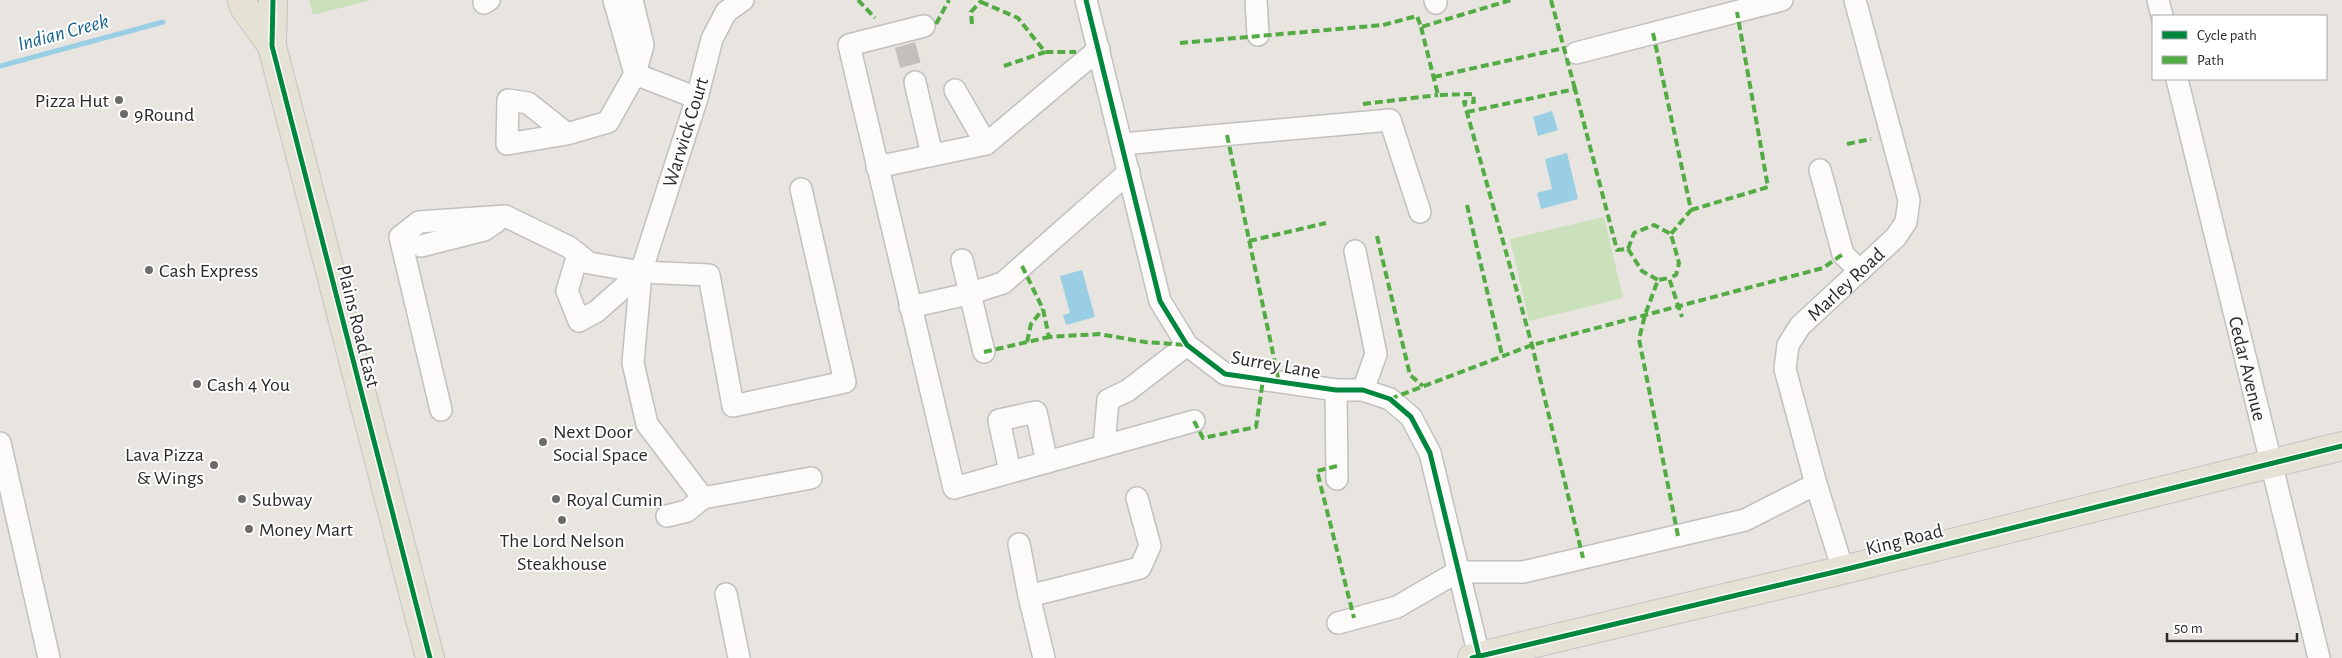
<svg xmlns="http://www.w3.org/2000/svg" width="2342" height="658" font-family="'Alegreya Sans',sans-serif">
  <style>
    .green { fill: #cae1bb }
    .water { fill: #99cee4 }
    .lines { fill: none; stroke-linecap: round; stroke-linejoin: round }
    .stream { stroke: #99cee4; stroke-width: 5 }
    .minor-tunnel { stroke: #c2bfbc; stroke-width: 21; stroke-dasharray: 21 11; stroke-linecap: butt }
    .minor-casing { stroke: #c1c0c1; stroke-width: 24 }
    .major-casing { stroke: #c4c3c1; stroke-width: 30 }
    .minor { stroke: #fcfbfa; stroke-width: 21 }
    .major { stroke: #e5e1d5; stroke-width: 28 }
    .quiet { stroke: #53ab44; stroke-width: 4; stroke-dasharray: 8 4; stroke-linecap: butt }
    .cycleway-casing { stroke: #fff; stroke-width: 8 }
    .cycleway { stroke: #00873e; stroke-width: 5 }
    .poi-dot { fill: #6c6b6a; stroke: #fff; stroke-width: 2 }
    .labels { text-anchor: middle; stroke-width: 4; stroke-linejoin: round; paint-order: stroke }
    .poi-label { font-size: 20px; fill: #2a2a2a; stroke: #fff; text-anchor: start }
    .street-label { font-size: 20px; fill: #2a2a2a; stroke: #fff }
    .water-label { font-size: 21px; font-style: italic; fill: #176391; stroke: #fff }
  </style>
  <rect width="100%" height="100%" fill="#e8e4e0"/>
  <g class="green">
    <polygon points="309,0 371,0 313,15"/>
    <polygon points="1604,217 1623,298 1529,321 1510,239"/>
  </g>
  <g class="water">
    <polygon points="1552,111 1558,130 1538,136 1533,117"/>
    <polygon points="1567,153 1578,199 1541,209 1537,193 1552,189 1545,159"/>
    <polygon points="1082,270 1095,317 1066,325 1063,315 1070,313 1060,276"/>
  </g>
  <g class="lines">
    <polyline class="stream" points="0,66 163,22"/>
    <polyline class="minor-tunnel" points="905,45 915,82"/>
    <defs>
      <g id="minor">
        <polyline points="614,0 635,74"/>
        <polyline points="632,0 643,45 635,74"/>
        <polyline points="743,0 726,12 712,39 697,98 641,272 633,363 647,424 703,498 811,478"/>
        <polyline points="1086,0 1160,301 1187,345 1225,374 1336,390 1363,390 1390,399 1411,417 1430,453 1479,656"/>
        <polyline points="1256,0 1258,35"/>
        <polyline points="1435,0 1436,3"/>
        <polyline points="2158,0 2162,16"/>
        <polyline points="484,3 489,0"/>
        <polyline points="924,26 849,45 954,488 1194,421"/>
        <polyline points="1576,53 1782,0"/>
        <path id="s1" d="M2177 79 2319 658"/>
        <polyline points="915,82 932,155"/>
        <polyline points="955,90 986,144"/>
        <polyline points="567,134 507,144 508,100 528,103 567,134 608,122 635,74 697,98"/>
        <polyline points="1122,144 1390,120 1420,212"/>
        <polyline points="877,167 986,144 1099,49"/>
        <polyline points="1820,170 1843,254 1860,271"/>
        <polyline points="421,246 484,230 496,222"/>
        <polyline points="1355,251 1376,354 1363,390"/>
        <polyline points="578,254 567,291 579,321 597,311 641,272"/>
        <polyline points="962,260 984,352"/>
        <polyline points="910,307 968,294 1003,283 1129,172"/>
        <polyline points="1336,390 1337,479"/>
        <polyline points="441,410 400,237 419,222 505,216 569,247 589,263 641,272 709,275 733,406 845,382 801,189"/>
        <polyline points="0,443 49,658"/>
        <polyline points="1104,446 1108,400 1127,391 1187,345"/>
        <polyline points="1010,472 999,420 1036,412 1047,462"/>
        <polyline points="667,516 687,511 703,498"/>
        <polyline points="1019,544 1029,596 1044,658"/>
        <path id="s2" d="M1843 570 1816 484 1785 369 1788 345 1800 326 1896 237 1906 222 1909 200 1855 0"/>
        <polyline points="726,594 739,658"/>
        <polyline points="1029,596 1140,568 1150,546 1137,498"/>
        <polyline points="1338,623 1397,607 1457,572 1523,572 1745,520 1816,484"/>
      </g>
      <g id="major">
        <polyline points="242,0 244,7 272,46"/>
        <polyline points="273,0 272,46 430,658"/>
        <polyline points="1472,658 1843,570 2342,446"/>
      </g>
    </defs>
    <use href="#minor" class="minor-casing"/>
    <use href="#major" class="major-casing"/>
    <use href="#minor" class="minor"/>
    <use href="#major" class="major"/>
    <g class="quiet">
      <polyline points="858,0 875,18"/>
      <polyline points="1551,0 1575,89"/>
      <polyline points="981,2 1018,18 1045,52 1076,52"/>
      <polyline points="936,24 949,0"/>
      <polyline points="972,24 971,12 982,0"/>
      <polyline points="1421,27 1438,95 1473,94 1474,102 1464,102 1532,345 1583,558"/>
      <polyline points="1653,33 1691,210 1671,234"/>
      <polyline points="1180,43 1383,25 1417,16 1421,27 1511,0"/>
      <polyline points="1004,66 1045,52"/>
      <polyline points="1434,77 1564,48"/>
      <polyline points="1363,104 1438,95"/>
      <polyline points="1467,112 1575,89 1617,250 1628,249 1634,233 1654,225 1671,234 1679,263 1676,275 1669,278"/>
      <polyline points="1227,135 1279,382"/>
      <polyline points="1847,144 1871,139"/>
      <polyline points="1467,205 1502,355"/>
      <polyline points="1691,210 1768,187 1737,12"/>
      <polyline points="1377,236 1410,375 1423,386"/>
      <polyline points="1249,241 1326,223"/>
      <polyline points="1628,249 1642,271 1658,280"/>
      <polyline points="1022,266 1043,309 1049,337 1099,334 1145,342 1187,345"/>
      <polyline points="1027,342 1031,324 1043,309"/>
      <polyline points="984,352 1049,337"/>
      <polyline points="1390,399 1532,345 1823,268 1843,254"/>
      <polyline points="1194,421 1203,438 1256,427 1263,380"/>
      <polyline points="1337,466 1317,471 1354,618"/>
      <polyline points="1678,536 1639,339 1645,315 1658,280 1669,278 1682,317"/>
    </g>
    <defs>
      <g id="cycleway">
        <polyline points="273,0 272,46 430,658"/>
        <polyline points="1086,0 1160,301 1187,345 1225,374 1336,390 1363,390 1390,399 1411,417 1430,453 1479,656"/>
        <polyline points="1472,658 1843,570 2342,446"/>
      </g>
    </defs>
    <use href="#cycleway" class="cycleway-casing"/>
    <use href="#cycleway" class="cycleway"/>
  </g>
  <g class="poi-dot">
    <circle cx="119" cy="100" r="5"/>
    <circle cx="124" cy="114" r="5"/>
    <circle cx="149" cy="270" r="5"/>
    <circle cx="197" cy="384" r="5"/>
    <circle cx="543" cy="442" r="5"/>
    <circle cx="214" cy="465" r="5"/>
    <circle cx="242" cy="499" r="5"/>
    <circle cx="556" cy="499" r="5"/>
    <circle cx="562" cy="520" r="5"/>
    <circle cx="249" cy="529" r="5"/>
  </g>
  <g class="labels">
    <g class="poi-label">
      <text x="109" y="107" text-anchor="end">Pizza Hut</text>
      <text x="134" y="121">9Round</text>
      <text x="159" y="277">Cash Express</text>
      <text x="207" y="391">Cash 4 You</text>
      <text x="553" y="438">Next Door<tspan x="553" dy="23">Social Space</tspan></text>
      <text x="204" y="461" text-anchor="end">Lava Pizza<tspan x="204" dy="23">&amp; Wings</tspan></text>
      <text x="252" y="506">Subway</text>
      <text x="566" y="506">Royal Cumin</text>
      <text x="259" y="536">Money Mart</text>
      <text x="562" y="547" text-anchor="middle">The Lord Nelson<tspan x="562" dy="23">Steakhouse</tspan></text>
    </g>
    <g class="street-label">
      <text transform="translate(685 132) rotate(-73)" y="7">Warwick Court</text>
      <text dy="7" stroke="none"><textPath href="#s2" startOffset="318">Marley Road</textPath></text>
      <text transform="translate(359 326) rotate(76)" y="7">Plains Road East</text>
      <text transform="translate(1276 364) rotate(10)" y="7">Surrey Lane</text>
      <text dy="7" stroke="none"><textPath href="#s1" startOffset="298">Cedar Avenue</textPath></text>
      <text transform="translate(1904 539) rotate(-14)" y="7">King Road</text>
    </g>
    <g class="water-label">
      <text transform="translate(63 32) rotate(-15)" y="7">Indian Creek</text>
    </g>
  </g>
  <rect x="2152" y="15" width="175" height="65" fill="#ffffff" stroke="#aaaaaa"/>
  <rect x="2162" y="31" width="25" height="8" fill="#00873e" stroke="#aaaaaa"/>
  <text x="2197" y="40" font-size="15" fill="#2a2a2a">Cycle path</text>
  <rect x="2162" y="56" width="25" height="8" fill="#53ab44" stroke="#aaaaaa"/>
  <text x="2197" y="65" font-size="15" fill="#2a2a2a">Path</text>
  <path d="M2167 633v8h130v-8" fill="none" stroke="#2a2a2a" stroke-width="2.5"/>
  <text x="2174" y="633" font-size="15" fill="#2a2a2a" stroke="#ffffff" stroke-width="4" paint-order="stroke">50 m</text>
</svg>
